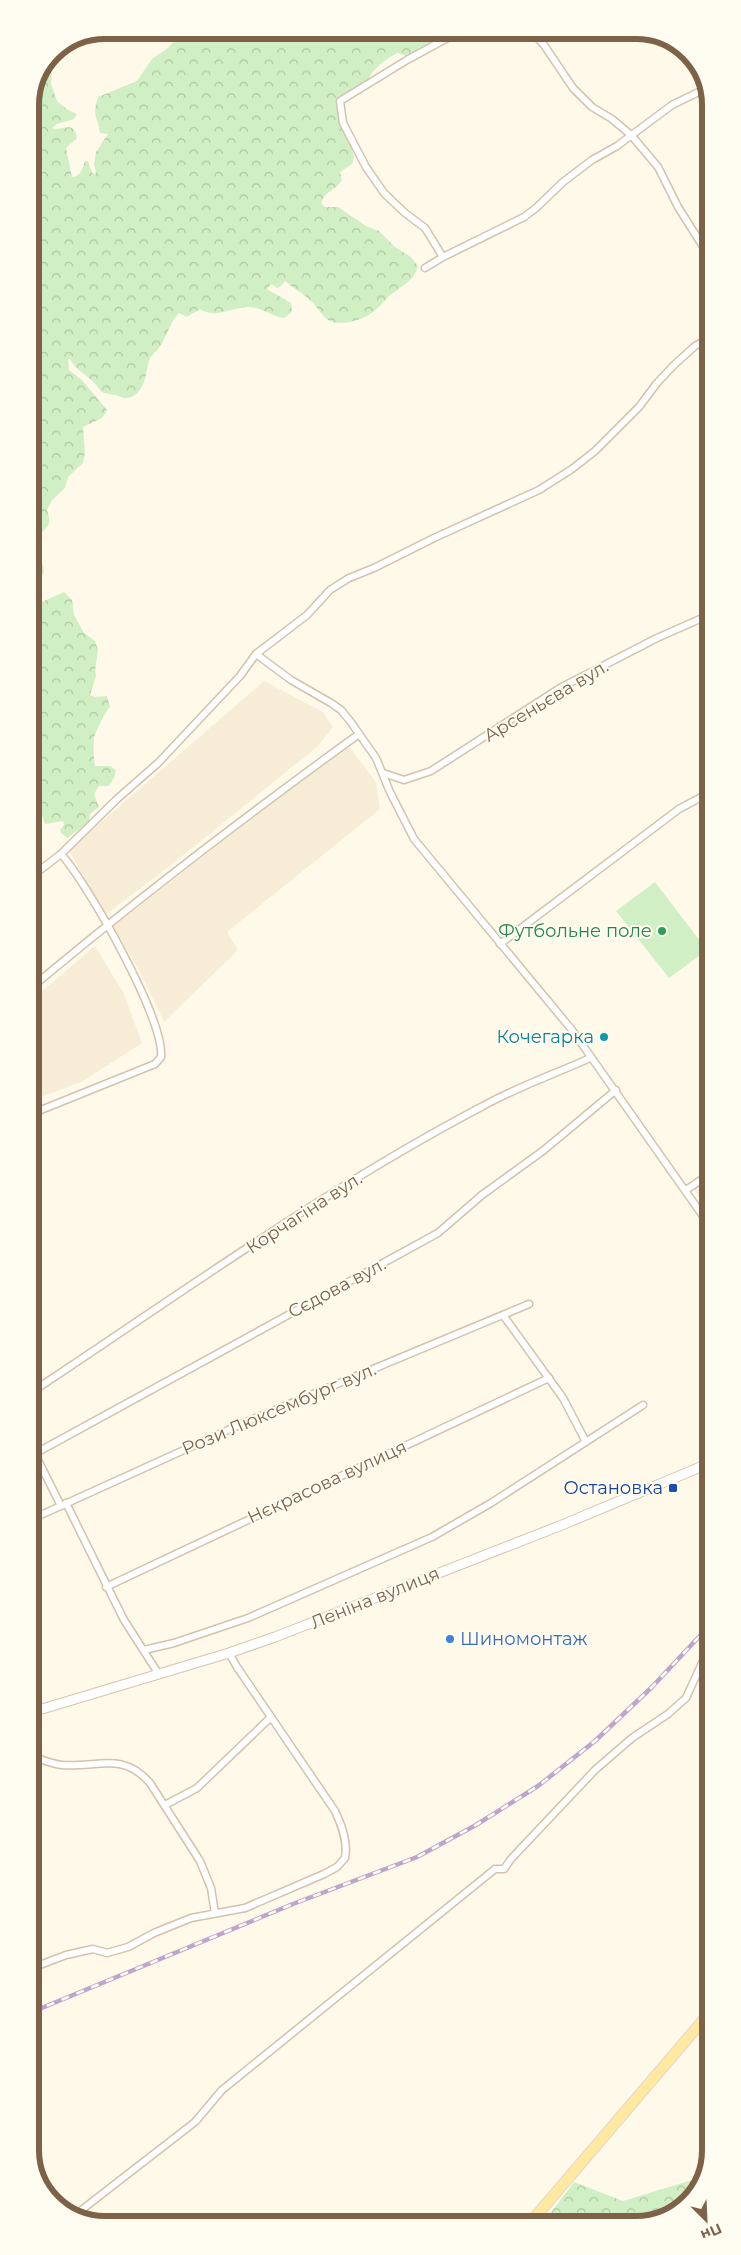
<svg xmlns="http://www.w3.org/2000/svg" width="741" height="2255" font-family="Montserrat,sans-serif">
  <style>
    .residential { fill: #f7edd6 }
    .forest { fill: url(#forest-crowns) }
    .pitch { fill: #d0efc4 }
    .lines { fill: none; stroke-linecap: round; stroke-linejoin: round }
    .street-casing { stroke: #d3c2ac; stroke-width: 9 }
    .secondary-casing { stroke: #d7c4a9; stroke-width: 11 }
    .primary-casing { stroke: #e0d9d3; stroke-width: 12 }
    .street { stroke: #fff; stroke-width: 6 }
    .secondary { stroke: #fff; stroke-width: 9 }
    .primary { stroke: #ffe8a0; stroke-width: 10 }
    .rail-casing { stroke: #bfa4cc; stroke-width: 4.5 }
    .rail { stroke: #fffcf2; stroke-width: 2.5; stroke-dasharray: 8; stroke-linecap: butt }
    .leisure-dot { fill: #2e9e5b; stroke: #fffcf2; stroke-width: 2 }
    .culture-dot { fill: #0f9aa8; stroke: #fffcf2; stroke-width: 2 }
    .transit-dot { fill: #1a4fb4; stroke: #fffcf2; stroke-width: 2 }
    .shop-dot { fill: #3f7fe0; stroke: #fffcf2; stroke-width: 2 }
    .labels { text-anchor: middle; stroke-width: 4; stroke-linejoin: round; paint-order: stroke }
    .street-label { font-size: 18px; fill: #7d6248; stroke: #fffcf2 }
    .leisure-label { font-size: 18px; fill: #27864d; stroke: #fffcf2; text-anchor: end }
    .culture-label { font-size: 18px; fill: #0d838f; stroke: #fffcf2; text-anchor: end }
    .transit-label { font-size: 18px; fill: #164399; stroke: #fffcf2; text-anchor: end }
    .shop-label { font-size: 18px; fill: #366cbe; stroke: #fffcf2; text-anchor: start }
    .rim { fill: none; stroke: #7d6248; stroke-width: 6 }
  </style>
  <defs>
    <pattern id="forest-crowns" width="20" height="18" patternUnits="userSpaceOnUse" patternTransform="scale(1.25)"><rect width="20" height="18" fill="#d0efc4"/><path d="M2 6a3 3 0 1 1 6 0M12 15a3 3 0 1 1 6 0" fill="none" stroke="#aec5a1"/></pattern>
  </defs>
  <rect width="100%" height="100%" fill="#fff9e9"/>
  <g class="residential">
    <polygon points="264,681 323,712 333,727 318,746 175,862 105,915 69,850"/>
    <polygon points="347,744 376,782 380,809 227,932 238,950 164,1022 140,972 113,926"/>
    <polygon points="95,946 124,994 142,1043 83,1081 31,1101 31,1001"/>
    <polygon points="710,1177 710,1212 693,1188"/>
  </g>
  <g class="forest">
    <path d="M180 30H432L434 36 430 42 419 48C422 57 418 60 410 62L404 55 397 53C386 59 373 68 368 80L362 83V89L338 102 339 122 350 142 354 157 352 164 340 172 342 180C336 190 325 191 321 203L325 207H338L366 226 379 231 395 247 411 257 418 266C415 281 400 287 389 296 384 301 379 308 373 312 364 320 339 327 328 320 321 315 317 306 310 300 302 293 293 288 285 281L281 286 277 288 271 284 267 289 291 303 292 312 284 318C271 317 261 306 246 307 231 308 215 319 200 309L187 317 179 313C169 323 167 338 158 349 155 353 150 356 149 361 145 375 145 396 126 398 122 398 120 396 116 395 105 393 103 395 97 386 89 375 76 372 70 359H68L69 370 82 380 107 410 102 418 83 427 85 452 83 463 68 477 65 488 52 500 47 510C52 526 49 524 39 536 44 550 38 551 40 563L43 565 44 572 41 578 31 585 30 195 37 188V183L30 173V100L48 62 52 68 51 84 57 101 68 110 77 114 74 119 57 124 52 128C61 132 74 119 77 138L66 148 72 177H75L81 172 85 161H88L92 173 96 174 94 163 96 152 108 134 100 133C97 115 92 115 98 97L137 81 152 59 168 48 176 39Z"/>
    <path d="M64 592 72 600 74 615 84 633 95 641 98 650 95 671 96 676 90 695 95 697 107 696 110 707C106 710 95 733 94 738 93 743 94 760 95 766H110L116 770C115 777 113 781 108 786H99L94 794 99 807 90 814 89 822 67 838 61 833 60 830 64 825 63 821 45 824 35 795 31 793V768L38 762 37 750 31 743V607Z"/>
    <path d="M710 1707 711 1754C701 1740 694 1719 710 1707Z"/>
    <polygon points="702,2177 695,2196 655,2223 543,2223 574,2182 623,2201"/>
  </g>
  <polygon class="pitch" points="655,882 707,950 669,978 616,911"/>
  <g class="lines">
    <defs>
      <g id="street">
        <polyline points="530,30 544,45 573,88 592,107 612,119 631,135 658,167 678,207 709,256"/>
        <polyline points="443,257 425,228 405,213 384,193 366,167 343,123 340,101 407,60 462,30"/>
        <polyline points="425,268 443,257 524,217 536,208 563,182 592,160 617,146 672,105 709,87"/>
        <polyline points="256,654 291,680 331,703 341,710 350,721 376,758 390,792 414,839 572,1030 710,1226"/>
        <polyline points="383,773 404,780 431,771 560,688 657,638 709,615"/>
        <polyline points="31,877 61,854 117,799 158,763 240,676 256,654 307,615 330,590 349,578 374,568 434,538 539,490 572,469 595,451 639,407 657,383 675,364 695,346 709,338"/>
        <polyline points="500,944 679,809 709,793"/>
        <path d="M31 988C137 899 247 815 359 734"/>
        <path d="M31 1114 155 1064 161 1057C165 1020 88 884 61 854"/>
        <polyline points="686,1190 710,1174"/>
        <polyline points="503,1315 563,1398 586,1442"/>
        <path d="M32 1392C180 1294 325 1189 483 1106 517 1087 555 1074 590 1058"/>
        <polyline points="32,1448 61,1506"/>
        <polyline points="36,1453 438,1233 482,1195 544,1150 616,1090"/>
        <polyline points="66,1503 124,1620 158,1673"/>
        <polyline points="32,1519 239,1425 529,1304"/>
        <polyline points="106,1587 549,1378"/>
        <polyline points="144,1650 174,1643 248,1618 432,1537 491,1503 643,1405"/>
        <polyline points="229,1653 237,1667 271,1717"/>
        <path d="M32 1756C42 1760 52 1764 62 1765 97 1768 122 1751 150 1783L200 1861 211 1888 215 1913"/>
        <path d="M32 1968 66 1955 93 1949 107 1953 128 1947 154 1933 191 1918 245 1908 324 1874 337 1867 345 1858C348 1842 342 1826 335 1811L271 1717 197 1788 165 1805"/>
        <polyline points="75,2215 195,2122 222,2090 495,1869 504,1869 511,1859 595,1770 632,1738 668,1714 686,1698 702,1663 710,1653"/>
      </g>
      <polyline id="secondary" points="32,1712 229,1653 275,1637 562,1525 710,1463"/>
      <polyline id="primary" points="530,2223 711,2011"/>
    </defs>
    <use href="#street" class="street-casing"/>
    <use href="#secondary" class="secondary-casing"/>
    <use href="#primary" class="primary-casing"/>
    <use href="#street" class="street"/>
    <use href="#secondary" class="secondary"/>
    <use href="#primary" class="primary"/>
    <defs>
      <polyline id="rail" points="32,2012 293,1904 417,1857 476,1825 538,1786 595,1741 652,1687 710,1625"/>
    </defs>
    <use href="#rail" class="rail-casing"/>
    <use href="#rail" class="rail"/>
  </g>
  <circle class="leisure-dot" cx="662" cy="931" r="5"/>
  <circle class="culture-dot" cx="604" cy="1037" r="5"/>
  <rect class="transit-dot" x="668" y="1483" width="10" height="10" rx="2.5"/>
  <circle class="shop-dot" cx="450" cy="1639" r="5"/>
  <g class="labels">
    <g class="street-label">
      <text transform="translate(546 701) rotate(-31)" y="6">Арсеньєва вул.</text>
      <text transform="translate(304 1213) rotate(-33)" y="6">Корчагіна вул.</text>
      <text transform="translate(337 1288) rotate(-28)" y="6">Сєдова вул.</text>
      <text transform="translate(279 1409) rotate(-23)" y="6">Рози Люксембург вул.</text>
      <text transform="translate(327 1482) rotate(-25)" y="6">Нєкрасова вулиця</text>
      <text transform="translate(375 1598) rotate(-22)" y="6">Леніна вулиця</text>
    </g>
    <g class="leisure-label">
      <text x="652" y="937">Футбольне поле</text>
    </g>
    <g class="culture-label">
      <text x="594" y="1043">Кочегарка</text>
    </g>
    <g class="transit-label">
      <text x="663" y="1494">Остановка</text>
    </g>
    <g class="shop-label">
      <text x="460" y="1645">Шиномонтаж</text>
    </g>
  </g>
  <path d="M0 0H741V2255H0ZM105 39H636A66 66 0 0 1 702 105V2150A66 66 0 0 1 636 2216H105A66 66 0 0 1 39 2150V105A66 66 0 0 1 105 39Z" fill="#fffcf2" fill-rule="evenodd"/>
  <path class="rim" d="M105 39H636A66 66 0 0 1 702 105V2150A66 66 0 0 1 636 2216H105A66 66 0 0 1 39 2150V105A66 66 0 0 1 105 39Z"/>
  <g transform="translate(706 2220) rotate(156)" stroke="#fffcf2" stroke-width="4" paint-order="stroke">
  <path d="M0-4L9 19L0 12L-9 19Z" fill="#7d6248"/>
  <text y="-8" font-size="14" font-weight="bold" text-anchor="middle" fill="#7d6248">Пн</text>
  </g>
</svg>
